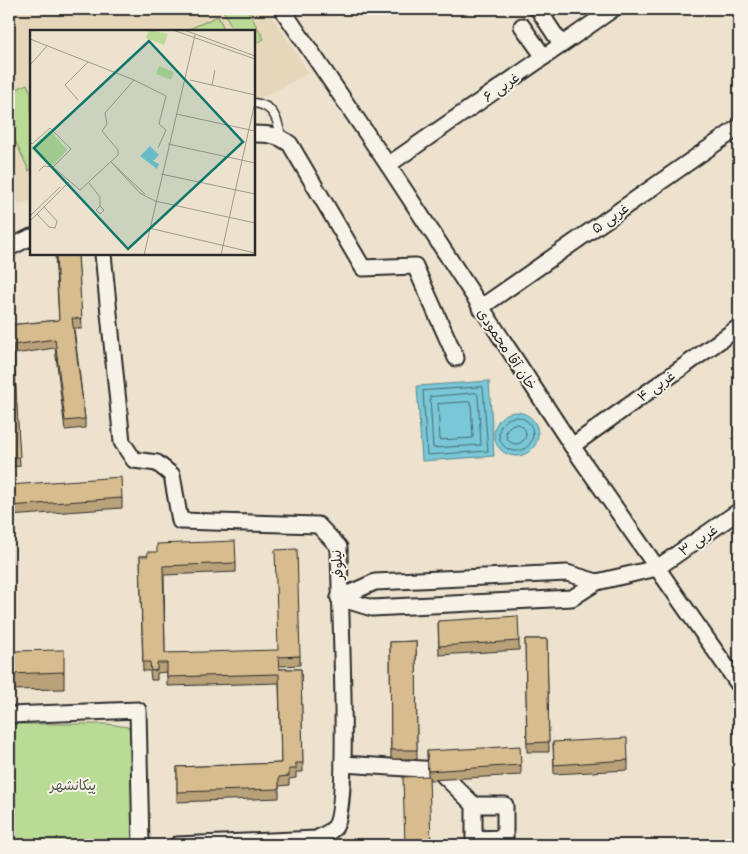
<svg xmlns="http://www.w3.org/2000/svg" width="748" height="854" font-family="'Comic Neue','Playpen Sans Arabic',sans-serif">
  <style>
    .built { fill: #e6d7ba }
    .green { fill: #b9db95; stroke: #728360 }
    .water { fill: #79c7d7; stroke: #5a8992 }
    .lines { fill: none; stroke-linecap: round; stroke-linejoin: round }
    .shore { stroke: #4a6970; stroke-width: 1 }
    .service-casing { stroke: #2b2b2b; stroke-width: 11 }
    .minor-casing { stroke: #2b2b2b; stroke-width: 19 }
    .service { stroke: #f7f3e8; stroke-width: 8 }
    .minor { stroke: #f7f3e8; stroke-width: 15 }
    .wall { fill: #b9a279; stroke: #2b2b2b }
    .building { fill: #d7bc8d; stroke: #2b2b2b }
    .labels { text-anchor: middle; stroke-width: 4; stroke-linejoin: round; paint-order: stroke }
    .street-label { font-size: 14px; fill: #2b2b2b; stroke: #f7f3e8 }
    .park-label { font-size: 14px; fill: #4e5746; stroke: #f7f3e8 }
    .inset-road { fill: none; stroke: #9f998c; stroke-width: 1 }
    .view { fill: #0f766e; fill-opacity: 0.15; stroke: #0f766e; stroke-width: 2.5 }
    .inset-edge { fill: none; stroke: #2b2b2b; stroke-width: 2.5 }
  </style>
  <rect width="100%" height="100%" fill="#ede2cd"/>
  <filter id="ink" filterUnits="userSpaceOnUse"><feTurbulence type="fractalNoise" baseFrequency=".02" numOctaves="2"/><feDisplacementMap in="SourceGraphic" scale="10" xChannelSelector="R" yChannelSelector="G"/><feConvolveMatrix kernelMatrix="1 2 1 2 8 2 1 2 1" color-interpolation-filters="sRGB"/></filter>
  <g filter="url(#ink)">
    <polygon class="built" points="9,9 267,9 309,73 259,99 254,97 254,31 31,31 31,200 19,205 9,182"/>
    <g class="green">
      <polygon points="225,9 247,9 264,39 254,44 254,31 234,31 223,10"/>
      <polygon points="218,16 225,31 185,31"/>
      <polygon points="27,84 31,93 31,170 29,171 9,127 9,93"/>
      <polygon points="9,724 108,724 128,727 133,733 137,839 126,840 119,845 9,845"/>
    </g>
    <g class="water">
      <polygon points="489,381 494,456 422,461 417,386"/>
      <circle cx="516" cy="434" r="22"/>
    </g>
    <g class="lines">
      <g class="shore">
        <polygon points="483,387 488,451 427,455 423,391"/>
        <polygon points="476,393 478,395 481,445 433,448 430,397"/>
        <polygon points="471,402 473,438 440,440 438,404"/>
        <circle cx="516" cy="434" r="17"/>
        <circle cx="516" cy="434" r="10"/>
      </g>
      <defs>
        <path id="service" d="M254 103C273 105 278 119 281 137"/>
        <g id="minor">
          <polyline points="282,9 388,165 572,446 739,685"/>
          <polyline points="538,9 561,44"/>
          <polyline points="522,26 544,57"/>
          <path d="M254 134C269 134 278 135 290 144L363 268 415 266 456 358"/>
          <polyline points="388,165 613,9"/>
          <polyline points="9,248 31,237"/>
          <path d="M103 254 122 442 134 460 157 463 172 475 180 521 318 525 339 547C339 587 351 807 335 827 331 832 322 836 316 839L177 845"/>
          <polyline points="480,308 739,127"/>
          <polyline points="572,446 739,327"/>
          <polyline points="339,598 372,608 572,598 597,582 657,568 739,511"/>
          <polyline points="339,598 375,582 567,573 597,582"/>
          <polyline points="9,715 138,710 141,845"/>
          <polyline points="343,764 438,770 474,805 474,839 505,838 505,805 474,805"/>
        </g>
      </defs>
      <use href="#service" class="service-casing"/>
      <use href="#minor" class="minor-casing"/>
      <use href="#service" class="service"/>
      <use href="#minor" class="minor"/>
    </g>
    <g class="wall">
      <polygon points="55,254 78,254 82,329 74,328 85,419 85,428 65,430 55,348 14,354 20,466 11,467 11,472 9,472 9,325 59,320"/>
      <polygon points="9,485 122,498 122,508 9,516 13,627 9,628"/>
      <polygon points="140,556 147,556 236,563 236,572 164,575 165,653 300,656 300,665 279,666 279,669 301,669 303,772 296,772 296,778 289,779 289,785 279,786 279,798 177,802 177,767 281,763 279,683 167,686 167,672 157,673 157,680 151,680 150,671 143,671"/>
      <polygon points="438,621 519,641 519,650 439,655"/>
      <polygon points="525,639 547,639 549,752 527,752"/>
      <polygon points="416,641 417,759 391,759 390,642"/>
      <polygon points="9,651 64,672 64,689 9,690"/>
      <polygon points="553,742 628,760 628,770 554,774"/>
      <polygon points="427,751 521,765 521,775 430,780 428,776"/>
    </g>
    <g class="building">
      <polygon points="56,254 78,254 82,319 72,318 85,419 65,421 55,339 13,345 20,457 11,458 11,463 9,463 9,325 59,320"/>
      <polygon points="121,477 122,498 9,506 9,485"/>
      <polygon points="9,512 13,618 9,618"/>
      <polygon points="235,541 236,563 163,566 165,653 278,650 275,550 297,549 300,656 278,657 279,669 301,669 303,763 296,763 296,769 289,769 289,776 279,777 279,789 177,792 177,767 281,763 279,674 167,677 167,663 157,663 157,670 151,671 150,662 143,662 140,556 148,556 147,552 157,552 157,544"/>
      <polygon points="518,616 519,641 439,646 438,621"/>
      <polygon points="525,639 547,639 549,742 527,743"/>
      <polygon points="416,641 417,750 391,750 390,642"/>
      <polygon points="64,650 64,672 9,674 9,651"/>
      <polygon points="627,738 628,760 554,765 553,742"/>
      <polygon points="520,746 521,765 428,771 427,751"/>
      <polygon points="429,776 431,845 405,845 403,777"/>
    </g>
  </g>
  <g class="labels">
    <g class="street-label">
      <text transform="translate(501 87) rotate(-35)" y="5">۶ غربی</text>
      <text transform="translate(610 218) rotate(-35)" y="5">۵ غربی</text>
      <text transform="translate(507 349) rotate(56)" y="5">خان آقا محمودی</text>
      <text transform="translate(656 386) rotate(-36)" y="5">۴ غربی</text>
      <text transform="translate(698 540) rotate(-35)" y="5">۳ غربی</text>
      <text transform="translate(337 565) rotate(-95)" y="5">نیلوفر</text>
    </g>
    <g class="park-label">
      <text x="73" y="790">پیکانشهر</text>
    </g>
  </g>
  <g transform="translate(30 30)">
    <rect width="225" height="225" fill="#ede2cd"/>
    <path d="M119 0 138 4 134 15 116 8ZM129 36 144 42 141 50 126 44ZM20 100 37 120 23 135 17 134 1 118Z" fill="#b9db95"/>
    <path d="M120 116 129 125 123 131 129 134 127 139 110 126Z" fill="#79c7d7"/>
    <path class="inset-road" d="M143 0 225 29M154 0 225 26M0 9 104 50 75 83 77 94 72 101 88 120V125L50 160 23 137M0 35 17 16M104 50 136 66 129 94 136 100 128 118M160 50 225 65M182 55 185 40M48 70 35 55 58 32M146 84 225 101M0 112 2 114 20 98 41 119 23 137 14 136 9 141M138 114 225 133M81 132 110 163 125 171 225 193M81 132 115 164M131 144 225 164M59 153 70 167V176L66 180 70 184 74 180 70 176M7 184 19 197 25 198 27 191 14 177M0 186 30 157M0 191 39 152M119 198 225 223M114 225 165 5M191 225 225 72"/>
    <path class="view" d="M119 11 213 112 98 219 4 118Z"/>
    <rect width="225" height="225" class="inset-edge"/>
  </g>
  <rect width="748" height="854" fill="none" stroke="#f7f3e8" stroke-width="30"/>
  <rect x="15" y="15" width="718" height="824" fill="none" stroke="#2b2b2b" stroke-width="2" filter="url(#ink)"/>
</svg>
